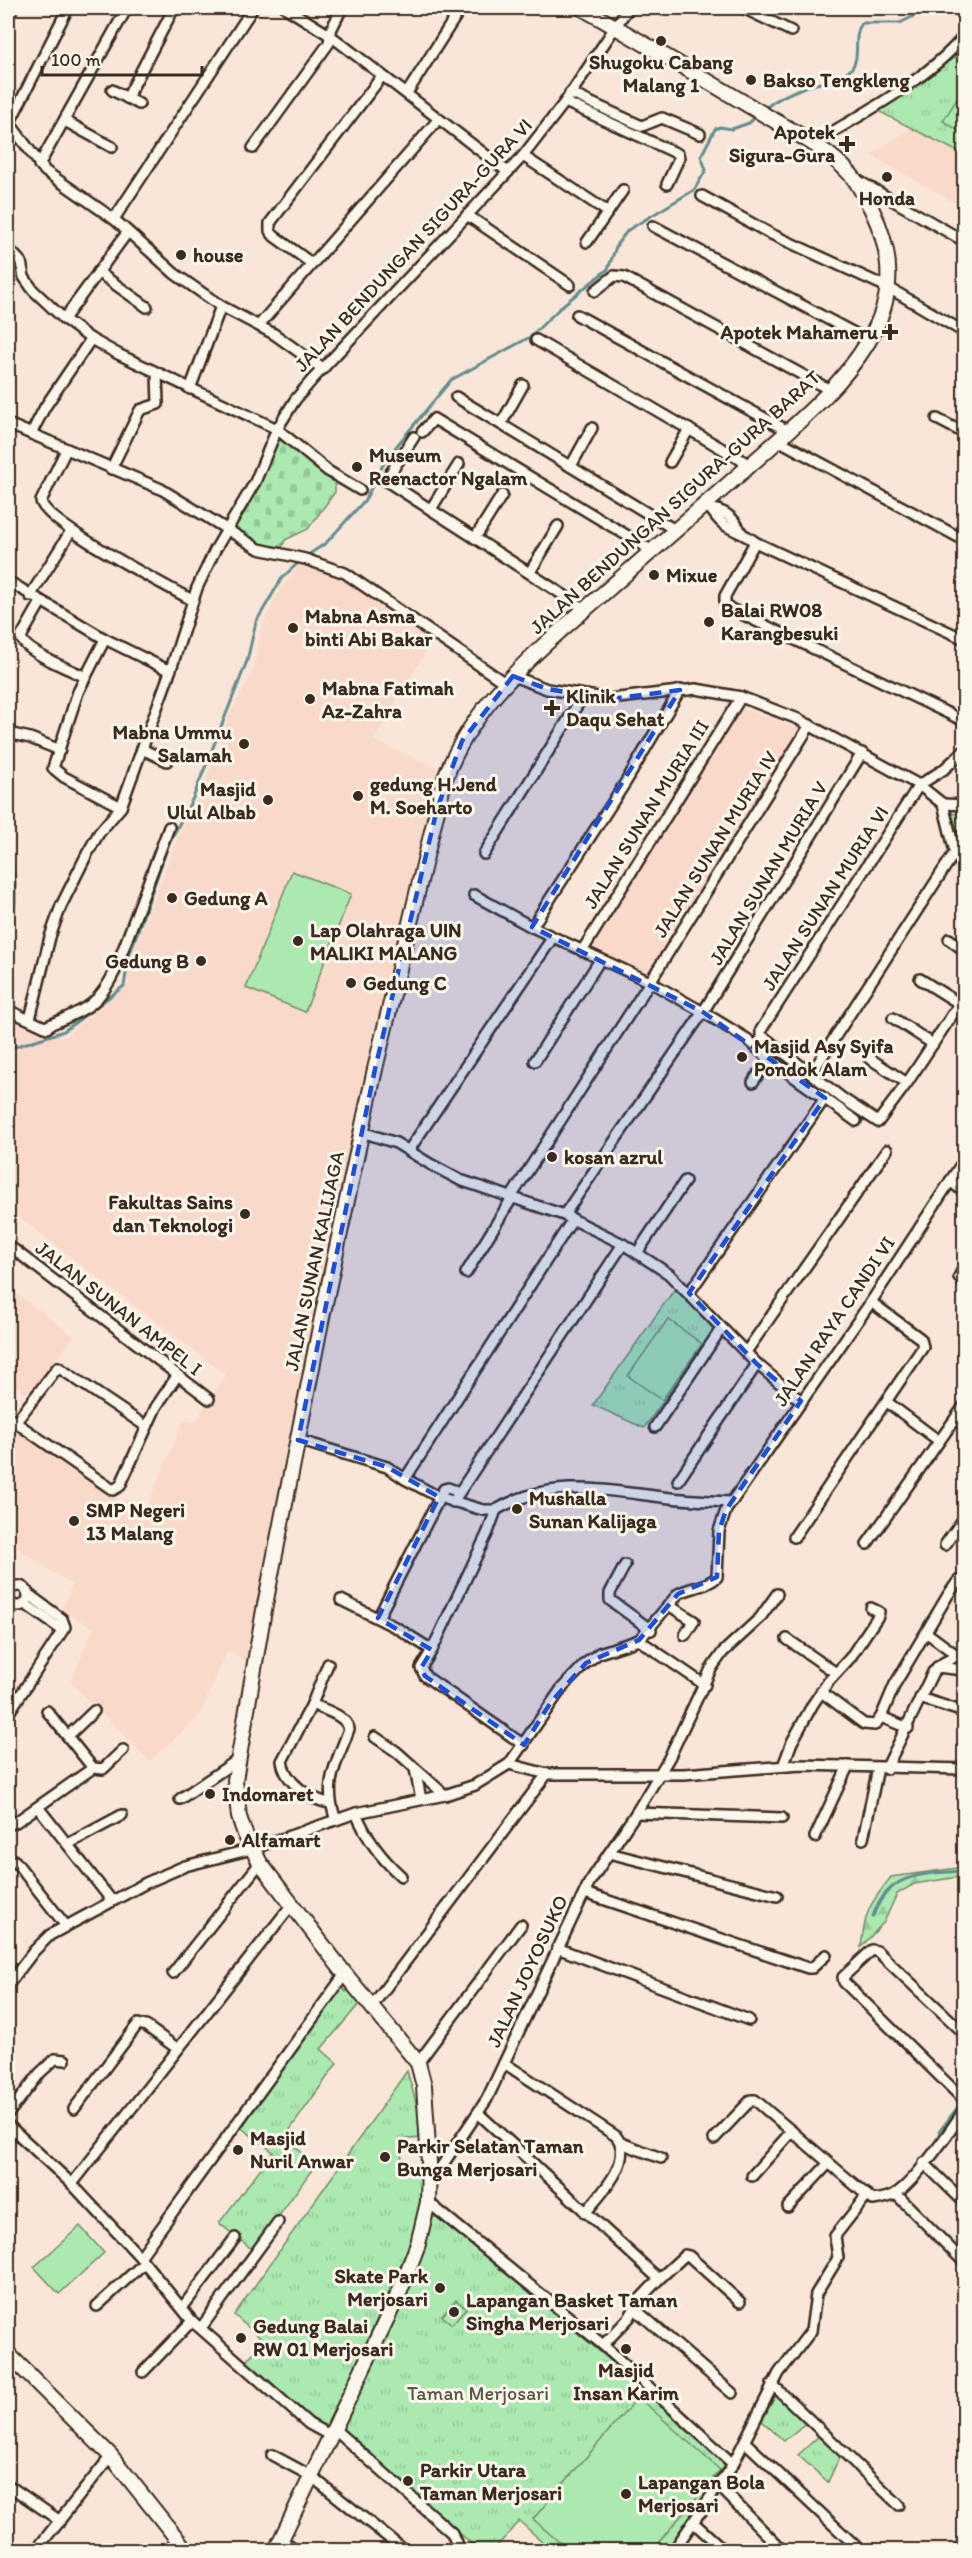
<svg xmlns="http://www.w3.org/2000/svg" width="972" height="2558" font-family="Itim,sans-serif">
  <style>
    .built { fill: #f9daca }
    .grass { fill: url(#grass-tufts); stroke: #738a68; stroke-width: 1.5 }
    .forest { fill: url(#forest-firs); stroke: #738a68; stroke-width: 1.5 }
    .cemetery { fill: url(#cemetery-stones); stroke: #738a68; stroke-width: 1.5 }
    .garden { fill: #abe9b1; stroke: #738a68; stroke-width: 1.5 }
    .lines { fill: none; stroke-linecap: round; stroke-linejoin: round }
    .stream { stroke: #638e8c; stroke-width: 3 }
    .minor-casing { stroke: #3b2a1e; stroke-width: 14 }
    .secondary-casing { stroke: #3b2a1e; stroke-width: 18 }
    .minor { stroke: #fbf7ec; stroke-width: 9 }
    .secondary { stroke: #fbf7ec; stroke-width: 14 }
    .marked { fill: #1d4ed8; fill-opacity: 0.2; stroke: #1d4ed8; stroke-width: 4.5; stroke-dasharray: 12 8; stroke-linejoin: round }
    .poi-dot { fill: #3b2a1e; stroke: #fbf7ec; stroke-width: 2 }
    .labels { text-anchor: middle; stroke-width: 6; stroke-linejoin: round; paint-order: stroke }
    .poi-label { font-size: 20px; font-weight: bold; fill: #3b2a1e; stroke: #fbf7ec; text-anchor: start }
    .street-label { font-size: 20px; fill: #3b2a1e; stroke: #fbf7ec }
    .park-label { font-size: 20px; fill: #575a43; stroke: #fbf7ec }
  </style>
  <defs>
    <pattern id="grass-tufts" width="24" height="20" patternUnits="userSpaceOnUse" patternTransform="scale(1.5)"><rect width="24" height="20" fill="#abe9b1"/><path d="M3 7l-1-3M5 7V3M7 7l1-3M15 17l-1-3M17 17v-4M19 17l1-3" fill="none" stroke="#94c898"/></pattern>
    <pattern id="forest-firs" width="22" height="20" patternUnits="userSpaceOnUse" patternTransform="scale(1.5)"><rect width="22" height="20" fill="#abe9b1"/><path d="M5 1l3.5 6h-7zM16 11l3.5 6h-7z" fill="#94c898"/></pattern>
    <pattern id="cemetery-stones" width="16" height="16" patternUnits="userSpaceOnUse" patternTransform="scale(1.5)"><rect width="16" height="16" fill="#abe9b1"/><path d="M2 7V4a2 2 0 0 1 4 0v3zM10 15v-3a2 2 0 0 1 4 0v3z" fill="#94c898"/></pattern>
  </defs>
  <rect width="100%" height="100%" fill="#fae6d8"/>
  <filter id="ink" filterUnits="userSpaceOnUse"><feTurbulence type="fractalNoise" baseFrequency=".0167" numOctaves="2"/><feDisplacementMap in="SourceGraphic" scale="12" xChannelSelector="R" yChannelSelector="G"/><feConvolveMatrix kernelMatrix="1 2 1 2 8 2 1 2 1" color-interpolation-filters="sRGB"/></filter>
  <g filter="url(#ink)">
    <g class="built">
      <polygon points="964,46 964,208 871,155 911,128 878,111 954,58"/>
      <polygon points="299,564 314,566 342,576 430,639 430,644 374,740 441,770 372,1038 249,1662 228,1651 198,1718 150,1761 70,1682 94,1628 61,1611 72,1585 8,1542 8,1423 122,1503 124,1499 146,1509 184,1419 194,1423 226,1375 8,1209 8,1018 64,1037 128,984 128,971 131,957 178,837 200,794 225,730 228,717 253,672 259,636 276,595"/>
      <polygon points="742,708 800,729 646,976 588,950"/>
      <polygon points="8,1287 74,1336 30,1396 8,1379"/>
    </g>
    <g class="grass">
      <polygon points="964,46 964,155 878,111 954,58"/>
      <polygon points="676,1287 714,1330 644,1428 593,1405"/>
      <polygon points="340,1985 346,1992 350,1988 361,2002 321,2049 337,2063 284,2138 316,2164 254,2251 219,2223 273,2152 239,2126"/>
      <polygon points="407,2071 419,2113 421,2138 400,2140 403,2172 423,2172 418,2219 406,2252 364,2349 327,2425 324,2426 313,2420 246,2361 264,2341 234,2315"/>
      <polygon points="437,2216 641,2386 726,2463 727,2466 668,2550 552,2550 519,2521 494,2550 479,2550 342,2431 341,2428 418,2261 433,2218"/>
      <polygon points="777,2393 808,2421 784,2441 762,2421"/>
      <polygon points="820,2435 841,2454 828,2482 798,2455"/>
    </g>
    <g class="forest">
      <polygon points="964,813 964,851 952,814"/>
      <path d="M964 1867V1876L914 1884 897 1894 884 1922 861 1947C865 1911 869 1905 891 1877Z"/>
    </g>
    <polygon class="cemetery" points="278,436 281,436 335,479 335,492 308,529 285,540 281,550 263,548 233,529 257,485"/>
    <g class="garden">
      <polygon points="964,88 964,134 943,121"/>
      <polygon points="292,871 351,894 305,1012 246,988"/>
      <polygon points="668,1319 702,1344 662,1400 628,1376"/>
      <polygon points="80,2226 104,2253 59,2294 34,2267"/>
      <polygon points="456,2300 466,2308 452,2324 442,2316"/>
      <polygon points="638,2397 720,2470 652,2550 568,2550 533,2519"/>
    </g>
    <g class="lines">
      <g class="stream">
        <path d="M764 109C776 99 791 92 805 87 823 81 840 82 852 68 861 56 852 36 862 23H900L930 8"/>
        <polyline points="308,555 326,543 365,500 384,463 399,443 451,380 530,337 563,305 608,269 617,244 628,230 694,190 706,170 701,156 715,129 720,127 732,129 749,123 757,116"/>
        <polyline points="8,837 15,882 15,901 8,957"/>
        <polyline points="8,995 8,1008"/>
        <polyline points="8,1049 64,1031 124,986 129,956 169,843 193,798 247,661 256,622 282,578 298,563"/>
        <path d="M873 1916C889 1871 924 1874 964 1871"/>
        <polyline points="939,2132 961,2103"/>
        <polyline points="951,2550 964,2531"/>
      </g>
      <defs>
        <g id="minor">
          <polyline points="286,8 331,36 508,172"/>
          <polyline points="743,8 791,31"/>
          <polyline points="8,18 12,8"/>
          <polyline points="112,90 139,104"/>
          <polyline points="407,93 461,8"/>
          <polyline points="570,93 642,126 662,118 700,134"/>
          <polyline points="127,98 174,8"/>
          <polyline points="565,102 678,154 679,158 667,184"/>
          <polyline points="8,121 45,171 114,219 175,274 221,306 274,334 323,369"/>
          <polyline points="65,121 112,147"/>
          <polyline points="9,124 68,8"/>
          <path d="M813 143C860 116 930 78 964 36"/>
          <polyline points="253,148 329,43 331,30 342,8"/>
          <polyline points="523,156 608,212 587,242"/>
          <polyline points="39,165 127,8"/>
          <polyline points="857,180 964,241"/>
          <polyline points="702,196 771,234 889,288 964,332"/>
          <polyline points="608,212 623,190"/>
          <polyline points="467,215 570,285"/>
          <polyline points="114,219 253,8"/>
          <polyline points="653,226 869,341"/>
          <polyline points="8,248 21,262 24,277 33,290 64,319 91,339 118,354 277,429 328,471 360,490"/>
          <polyline points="311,263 274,236 270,231 270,223 382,76"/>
          <polyline points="98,272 147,307"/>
          <polyline points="595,291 614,276 624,277 830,390"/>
          <polyline points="577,315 788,431"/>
          <polyline points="64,319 127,233"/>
          <polyline points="259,325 438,120"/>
          <polyline points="536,340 750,465"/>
          <polyline points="190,389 221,306"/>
          <polyline points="456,397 675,530"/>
          <polyline points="937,419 964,433"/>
          <polyline points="8,424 161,489 259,549 305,559 345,573 505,683"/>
          <polyline points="501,424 523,385"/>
          <polyline points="422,432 434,419 651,550"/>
          <polyline points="31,434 45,407 91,339"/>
          <polyline points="414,437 388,477 388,482 585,609"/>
          <polyline points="778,440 964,540"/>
          <path d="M66 450 41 501C45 524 167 586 192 600"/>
          <polyline points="670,462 689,429"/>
          <polyline points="571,466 592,428"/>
          <polyline points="111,469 140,410 158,404 157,373"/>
          <path d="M706 504C714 512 718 523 730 528 739 533 747 535 755 542L964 639"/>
          <polyline points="431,509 459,464"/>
          <path d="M712 509C726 511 735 519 741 532"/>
          <polyline points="475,538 502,495"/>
          <polyline points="755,542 725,596 725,604 727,607 964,721"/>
          <polyline points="530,572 558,526"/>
          <polyline points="8,581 105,639 170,671"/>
          <polyline points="30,596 71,531"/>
          <path d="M41 602 21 637C24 652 71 670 86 677"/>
          <polyline points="105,639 78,692 53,768 64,777 121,807"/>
          <polyline points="513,676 547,689 610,699 696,689 741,697 798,719 919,785 943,804 955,852 964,869"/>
          <polyline points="8,733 30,738 60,750"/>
          <polyline points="142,749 167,761"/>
          <polyline points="964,751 943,770 919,785 761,1030 761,1035 842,1098 878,1122 907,1083 964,997"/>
          <polyline points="943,804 964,805"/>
          <polyline points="484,854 583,696"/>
          <polyline points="474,895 532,927 650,982 703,1012 747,1039 769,1059 856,1121"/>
          <polyline points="532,927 627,780 680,690"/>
          <polyline points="949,939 964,950"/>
          <polyline points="582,951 741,697"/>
          <polyline points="920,979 960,1004"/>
          <polyline points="8,1010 47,1028"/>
          <polyline points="893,1018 933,1044"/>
          <polyline points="30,1019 50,937 61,906 87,854 99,833 121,807 171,669 197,588 215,550 255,482 277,429 295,400 312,380 523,156 565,102 628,8"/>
          <path d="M45 1027C82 1010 96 1010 115 971L169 827"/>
          <polyline points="869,1058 907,1083"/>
          <polyline points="535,1061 600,960"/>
          <polyline points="811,1074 955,852"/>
          <polyline points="753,1082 769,1059"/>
          <polyline points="362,1132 396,1143 430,1164 460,1180 564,1215 623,1244 669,1274 757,1364 801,1401"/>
          <polyline points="409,1150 553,937"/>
          <polyline points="950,1181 964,1192"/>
          <polyline points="511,1197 650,982 810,725"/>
          <polyline points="564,1215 703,1012 862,753"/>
          <polyline points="8,1245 209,1399"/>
          <polyline points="637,1253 685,1181"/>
          <polyline points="964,1267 959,1277 964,1284"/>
          <polyline points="466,1273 512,1198"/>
          <polyline points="689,1293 825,1098"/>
          <polyline points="746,1352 887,1150"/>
          <polyline points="887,1402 939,1441"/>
          <polyline points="8,1417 113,1490 120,1486 156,1407 177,1376"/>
          <polyline points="15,1423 58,1367 147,1427"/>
          <polyline points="655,1427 721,1329"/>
          <polyline points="298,1440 387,1467 405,1479 439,1497 483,1510 496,1510"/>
          <polyline points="405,1479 573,1219"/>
          <polyline points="678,1481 757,1364"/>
          <polyline points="453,1502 623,1244"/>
          <path d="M496 1510C550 1478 604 1490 662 1497 685 1500 708 1501 731 1502"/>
          <polyline points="794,1537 923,1347 921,1339 871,1302"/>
          <polyline points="867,1544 964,1406"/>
          <polyline points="945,1545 964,1518"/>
          <polyline points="625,1565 610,1593 610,1600 651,1630"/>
          <circle cx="18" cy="1596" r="10"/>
          <polyline points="341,1600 397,1628 432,1650 488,1532 496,1510"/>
          <polyline points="25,1604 62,1630"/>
          <polyline points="670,1606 694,1621 685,1635"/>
          <polyline points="378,1618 444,1489 448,1488 459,1492"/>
          <polyline points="927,1633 958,1656"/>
          <polyline points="787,1639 836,1673"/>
          <polyline points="639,1640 705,1685"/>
          <polyline points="432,1650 421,1668 425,1676 524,1745"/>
          <path d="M328 1664 312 1704 282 1761C285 1782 310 1800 330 1803"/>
          <polyline points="937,1667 964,1670"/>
          <polyline points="821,1692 864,1724 875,1725 881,1717"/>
          <polyline points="920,1698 964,1712"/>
          <path d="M312 1704C324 1710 346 1715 349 1729 337 1763 322 1783 336 1820"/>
          <polyline points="47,1711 93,1768"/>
          <polyline points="8,1714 65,1627 62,1619 28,1594"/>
          <polyline points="908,1728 881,1717 895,1684 948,1595 958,1581 964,1580"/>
          <polyline points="68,1736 94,1711"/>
          <polyline points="375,1737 397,1752 445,1795"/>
          <polyline points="509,1764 547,1774 684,1774 801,1765 964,1769"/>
          <polyline points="783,1766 792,1742 813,1704 828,1682 850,1658 878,1616 879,1612 871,1608"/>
          <polyline points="415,1769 421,1799"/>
          <polyline points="886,1769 933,1672 943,1663 964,1652"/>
          <polyline points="180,1799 236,1761"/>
          <polyline points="38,1807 112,1901"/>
          <path d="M356 1813C367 1839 380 1857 401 1876"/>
          <polyline points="636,1813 782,1818"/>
          <polyline points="8,1825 16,1822 93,1768 103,1769 123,1750"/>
          <polyline points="815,1837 848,1766"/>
          <polyline points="863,1839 878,1768"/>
          <polyline points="68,1844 122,1815"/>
          <polyline points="609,1853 777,1896"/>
          <polyline points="15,1861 66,1926"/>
          <polyline points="585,1893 808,1968 812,1968 826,1955"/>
          <polyline points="557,1948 749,2020"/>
          <polyline points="173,1973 260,1863"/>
          <path d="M8 1985 34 1951 50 1935 146 1883 185 1866 252 1849 356 1813 445 1795 475 1785 509 1764 562 1688 586 1663 599 1653 639 1640 678 1594C690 1587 707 1587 717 1577L719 1531 726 1510 871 1302 964 1160"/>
          <polyline points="372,2006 547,1774"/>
          <polyline points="964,2033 877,1951 872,1950 843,1977 844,1982 964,2100"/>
          <polyline points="418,2063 521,1925"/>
          <path d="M504 2063 616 2136C635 2160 601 2194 585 2213"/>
          <polyline points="74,2109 138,2024 146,2026 178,2049"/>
          <polyline points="478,2113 659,2279"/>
          <polyline points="8,2114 40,2073 55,2059 65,2060"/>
          <polyline points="8,2125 72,2184 140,2257 192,2321 309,2424 331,2436"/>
          <path d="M714 2139 751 2100H755L863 2192 873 2200C880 2199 889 2198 895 2194 914 2183 952 2129 964 2110"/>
          <polyline points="621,2143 661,2158"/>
          <polyline points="924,2163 964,2202"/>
          <polyline points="752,2176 792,2131"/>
          <polyline points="72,2184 293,1903"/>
          <polyline points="429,2185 487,2099 589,1883 636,1813 669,1758 711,1669 723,1652 760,1618 777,1594"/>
          <polyline points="896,2194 964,2262"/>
          <polyline points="428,2202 603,2345 733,2464"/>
          <polyline points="788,2207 828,2164"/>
          <polyline points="140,2257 345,1974"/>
          <polyline points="97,2306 143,2264"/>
          <polyline points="182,2308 235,2238"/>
          <polyline points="635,2309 732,2393"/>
          <polyline points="201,2328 278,2222"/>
          <polyline points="603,2345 629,2318 640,2299 659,2279 685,2255 689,2256 740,2302"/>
          <polyline points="143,2372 192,2321"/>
          <polyline points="772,2384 899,2505"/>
          <polyline points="334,2429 452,2533 459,2550"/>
          <polyline points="745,2442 860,2550"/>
          <polyline points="272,2455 311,2476 404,2550"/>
          <polyline points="8,2485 60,2521"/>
          <polyline points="719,2486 782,2550"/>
          <polyline points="694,2523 724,2550"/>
          <polyline points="281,2540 295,2550"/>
          <polyline points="36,2550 111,2456"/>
          <polyline points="674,2550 733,2464 779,2373 811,2331 816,2294 838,2258 835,2236 867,2195"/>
        </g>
        <g id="secondary">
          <polyline points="8,2354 111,2456 186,2550"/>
          <path d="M276 2550 400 2291 418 2244 428 2202 429 2162 424 2086 418 2063 345 1974 260 1863 245 1834 239 1817 235 1780 264 1610 321 1322 375 1069 444 781C473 700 543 646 605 592 658 545 712 499 765 452 802 419 842 385 868 342 895 297 894 256 872 210 866 199 860 186 852 176 828 149 796 133 765 115 704 79 644 43 582 8"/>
        </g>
      </defs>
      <use href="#minor" class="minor-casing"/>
      <use href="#secondary" class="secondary-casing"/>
      <use href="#minor" class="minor"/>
      <use href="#secondary" class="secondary"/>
    </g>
  </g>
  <path class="marked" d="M513 676 547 689 610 699 680 690 532 927 703 1012 825 1098 689 1293 757 1364 801 1401 726 1510 719 1531 717 1577 678 1594 639 1640 586 1663 551 1702 524 1745 425 1676 421 1668 432 1650 378 1618 439 1497 387 1467 298 1440 375 1069 437 809 462 741Z"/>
  <g class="poi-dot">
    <circle cx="661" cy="41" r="6"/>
    <circle cx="751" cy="80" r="6"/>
    <path d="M844 135h6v6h6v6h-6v6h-6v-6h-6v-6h6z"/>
    <circle cx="887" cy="177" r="6"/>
    <circle cx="181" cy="255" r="6"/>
    <path d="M887 323h6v6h6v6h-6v6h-6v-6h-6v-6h6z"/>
    <circle cx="357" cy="467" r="6"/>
    <circle cx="654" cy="575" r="6"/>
    <circle cx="709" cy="622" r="6"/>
    <circle cx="293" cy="628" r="6"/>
    <circle cx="310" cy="699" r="6"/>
    <path d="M549 699h6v6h6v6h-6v6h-6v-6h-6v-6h6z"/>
    <circle cx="244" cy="744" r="6"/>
    <circle cx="358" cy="796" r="6"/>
    <circle cx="268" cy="800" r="6"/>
    <circle cx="172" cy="898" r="6"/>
    <circle cx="298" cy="941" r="6"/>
    <circle cx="201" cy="961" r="6"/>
    <circle cx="351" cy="983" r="6"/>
    <circle cx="742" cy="1057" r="6"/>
    <circle cx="552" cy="1157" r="6"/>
    <circle cx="245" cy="1214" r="6"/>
    <circle cx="517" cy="1509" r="6"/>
    <circle cx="74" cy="1521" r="6"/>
    <circle cx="210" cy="1794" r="6"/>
    <circle cx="230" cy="1840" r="6"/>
    <circle cx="238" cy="2150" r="6"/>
    <circle cx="385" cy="2157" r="6"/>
    <circle cx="440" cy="2288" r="6"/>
    <circle cx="454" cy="2312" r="6"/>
    <circle cx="241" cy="2338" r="6"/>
    <circle cx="626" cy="2349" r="6"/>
    <circle cx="408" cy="2481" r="6"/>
    <circle cx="626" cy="2494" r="6"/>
  </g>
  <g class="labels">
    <g class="poi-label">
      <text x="661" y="69" text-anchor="middle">Shugoku Cabang<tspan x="661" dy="23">Malang 1</tspan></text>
      <text x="763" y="87">Bakso Tengkleng</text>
      <text x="835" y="139" text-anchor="end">Apotek<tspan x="835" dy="23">Sigura-Gura</tspan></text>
      <text x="887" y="205" text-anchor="middle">Honda</text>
      <text x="193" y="262">house</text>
      <text x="878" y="339" text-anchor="end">Apotek Mahameru</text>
      <text x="369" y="462">Museum<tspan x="369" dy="23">Reenactor Ngalam</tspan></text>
      <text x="666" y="582">Mixue</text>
      <text x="721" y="617">Balai RW08<tspan x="721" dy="23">Karangbesuki</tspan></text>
      <text x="305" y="623">Mabna Asma<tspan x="305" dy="23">binti Abi Bakar</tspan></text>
      <text x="322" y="695">Mabna Fatimah<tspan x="322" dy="23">Az-Zahra</tspan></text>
      <text x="566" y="703">Klinik<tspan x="566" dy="23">Daqu Sehat</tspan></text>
      <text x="232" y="739" text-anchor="end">Mabna Ummu<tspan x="232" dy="23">Salamah</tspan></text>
      <text x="370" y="791">gedung H.Jend<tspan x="370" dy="23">M. Soeharto</tspan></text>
      <text x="256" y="796" text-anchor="end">Masjid<tspan x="256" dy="23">Ulul Albab</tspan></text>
      <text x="184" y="905">Gedung A</text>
      <text x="310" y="937">Lap Olahraga UIN<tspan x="310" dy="23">MALIKI MALANG</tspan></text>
      <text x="189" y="968" text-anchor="end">Gedung B</text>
      <text x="363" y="990">Gedung C</text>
      <text x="754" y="1053">Masjid Asy Syifa<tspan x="754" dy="23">Pondok Alam</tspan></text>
      <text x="564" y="1164">kosan azrul</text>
      <text x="233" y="1209" text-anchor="end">Fakultas Sains<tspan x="233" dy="23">dan Teknologi</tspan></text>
      <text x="529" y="1505">Mushalla<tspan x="529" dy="23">Sunan Kalijaga</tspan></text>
      <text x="86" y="1517">SMP Negeri<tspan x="86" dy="23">13 Malang</tspan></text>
      <text x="222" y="1801">Indomaret</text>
      <text x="242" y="1847">Alfamart</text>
      <text x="250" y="2145">Masjid<tspan x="250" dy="23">Nuril Anwar</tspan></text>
      <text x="397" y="2153">Parkir Selatan Taman<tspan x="397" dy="23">Bunga Merjosari</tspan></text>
      <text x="428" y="2283" text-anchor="end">Skate Park<tspan x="428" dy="23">Merjosari</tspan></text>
      <text x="466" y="2307">Lapangan Basket Taman<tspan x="466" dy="23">Singha Merjosari</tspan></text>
      <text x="253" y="2333">Gedung Balai<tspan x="253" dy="23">RW 01 Merjosari</tspan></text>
      <text x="626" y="2377" text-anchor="middle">Masjid<tspan x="626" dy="23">Insan Karim</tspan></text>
      <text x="420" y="2477">Parkir Utara<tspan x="420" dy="23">Taman Merjosari</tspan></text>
      <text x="638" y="2489">Lapangan Bola<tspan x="638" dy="23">Merjosari</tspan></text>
    </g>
    <g class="street-label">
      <text transform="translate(413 245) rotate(-47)" y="7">JALAN BENDUNGAN SIGURA-GURA VI</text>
      <text transform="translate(675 502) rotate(-42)" y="7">JALAN BENDUNGAN SIGURA-GURA BARAT</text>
      <text transform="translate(646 814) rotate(-58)" y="7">JALAN SUNAN MURIA III</text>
      <text transform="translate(715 844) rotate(-58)" y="7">JALAN SUNAN MURIA IV</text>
      <text transform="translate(768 873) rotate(-59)" y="7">JALAN SUNAN MURIA V</text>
      <text transform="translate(825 898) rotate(-57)" y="7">JALAN SUNAN MURIA VI</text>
      <text transform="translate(314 1261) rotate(-78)" y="7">JALAN SUNAN KALIJAGA</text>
      <text transform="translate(119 1308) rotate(38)" y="7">JALAN SUNAN AMPEL I</text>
      <text transform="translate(834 1321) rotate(-56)" y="7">JALAN RAYA CANDI VI</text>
      <text transform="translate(527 1971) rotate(-65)" y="7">JALAN JOYOSUKO</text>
    </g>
    <g class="park-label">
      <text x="478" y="2400">Taman Merjosari</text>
    </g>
  </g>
  <rect width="972" height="2558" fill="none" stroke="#fbf7ec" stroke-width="30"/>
  <rect x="15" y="15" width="942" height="2528" fill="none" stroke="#3b2a1e" stroke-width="2" filter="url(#ink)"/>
  <path d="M42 66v9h160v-9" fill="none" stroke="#3b2a1e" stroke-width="3"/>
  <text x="51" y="66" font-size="18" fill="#3b2a1e" stroke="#fbf7ec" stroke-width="4.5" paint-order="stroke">100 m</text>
</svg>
